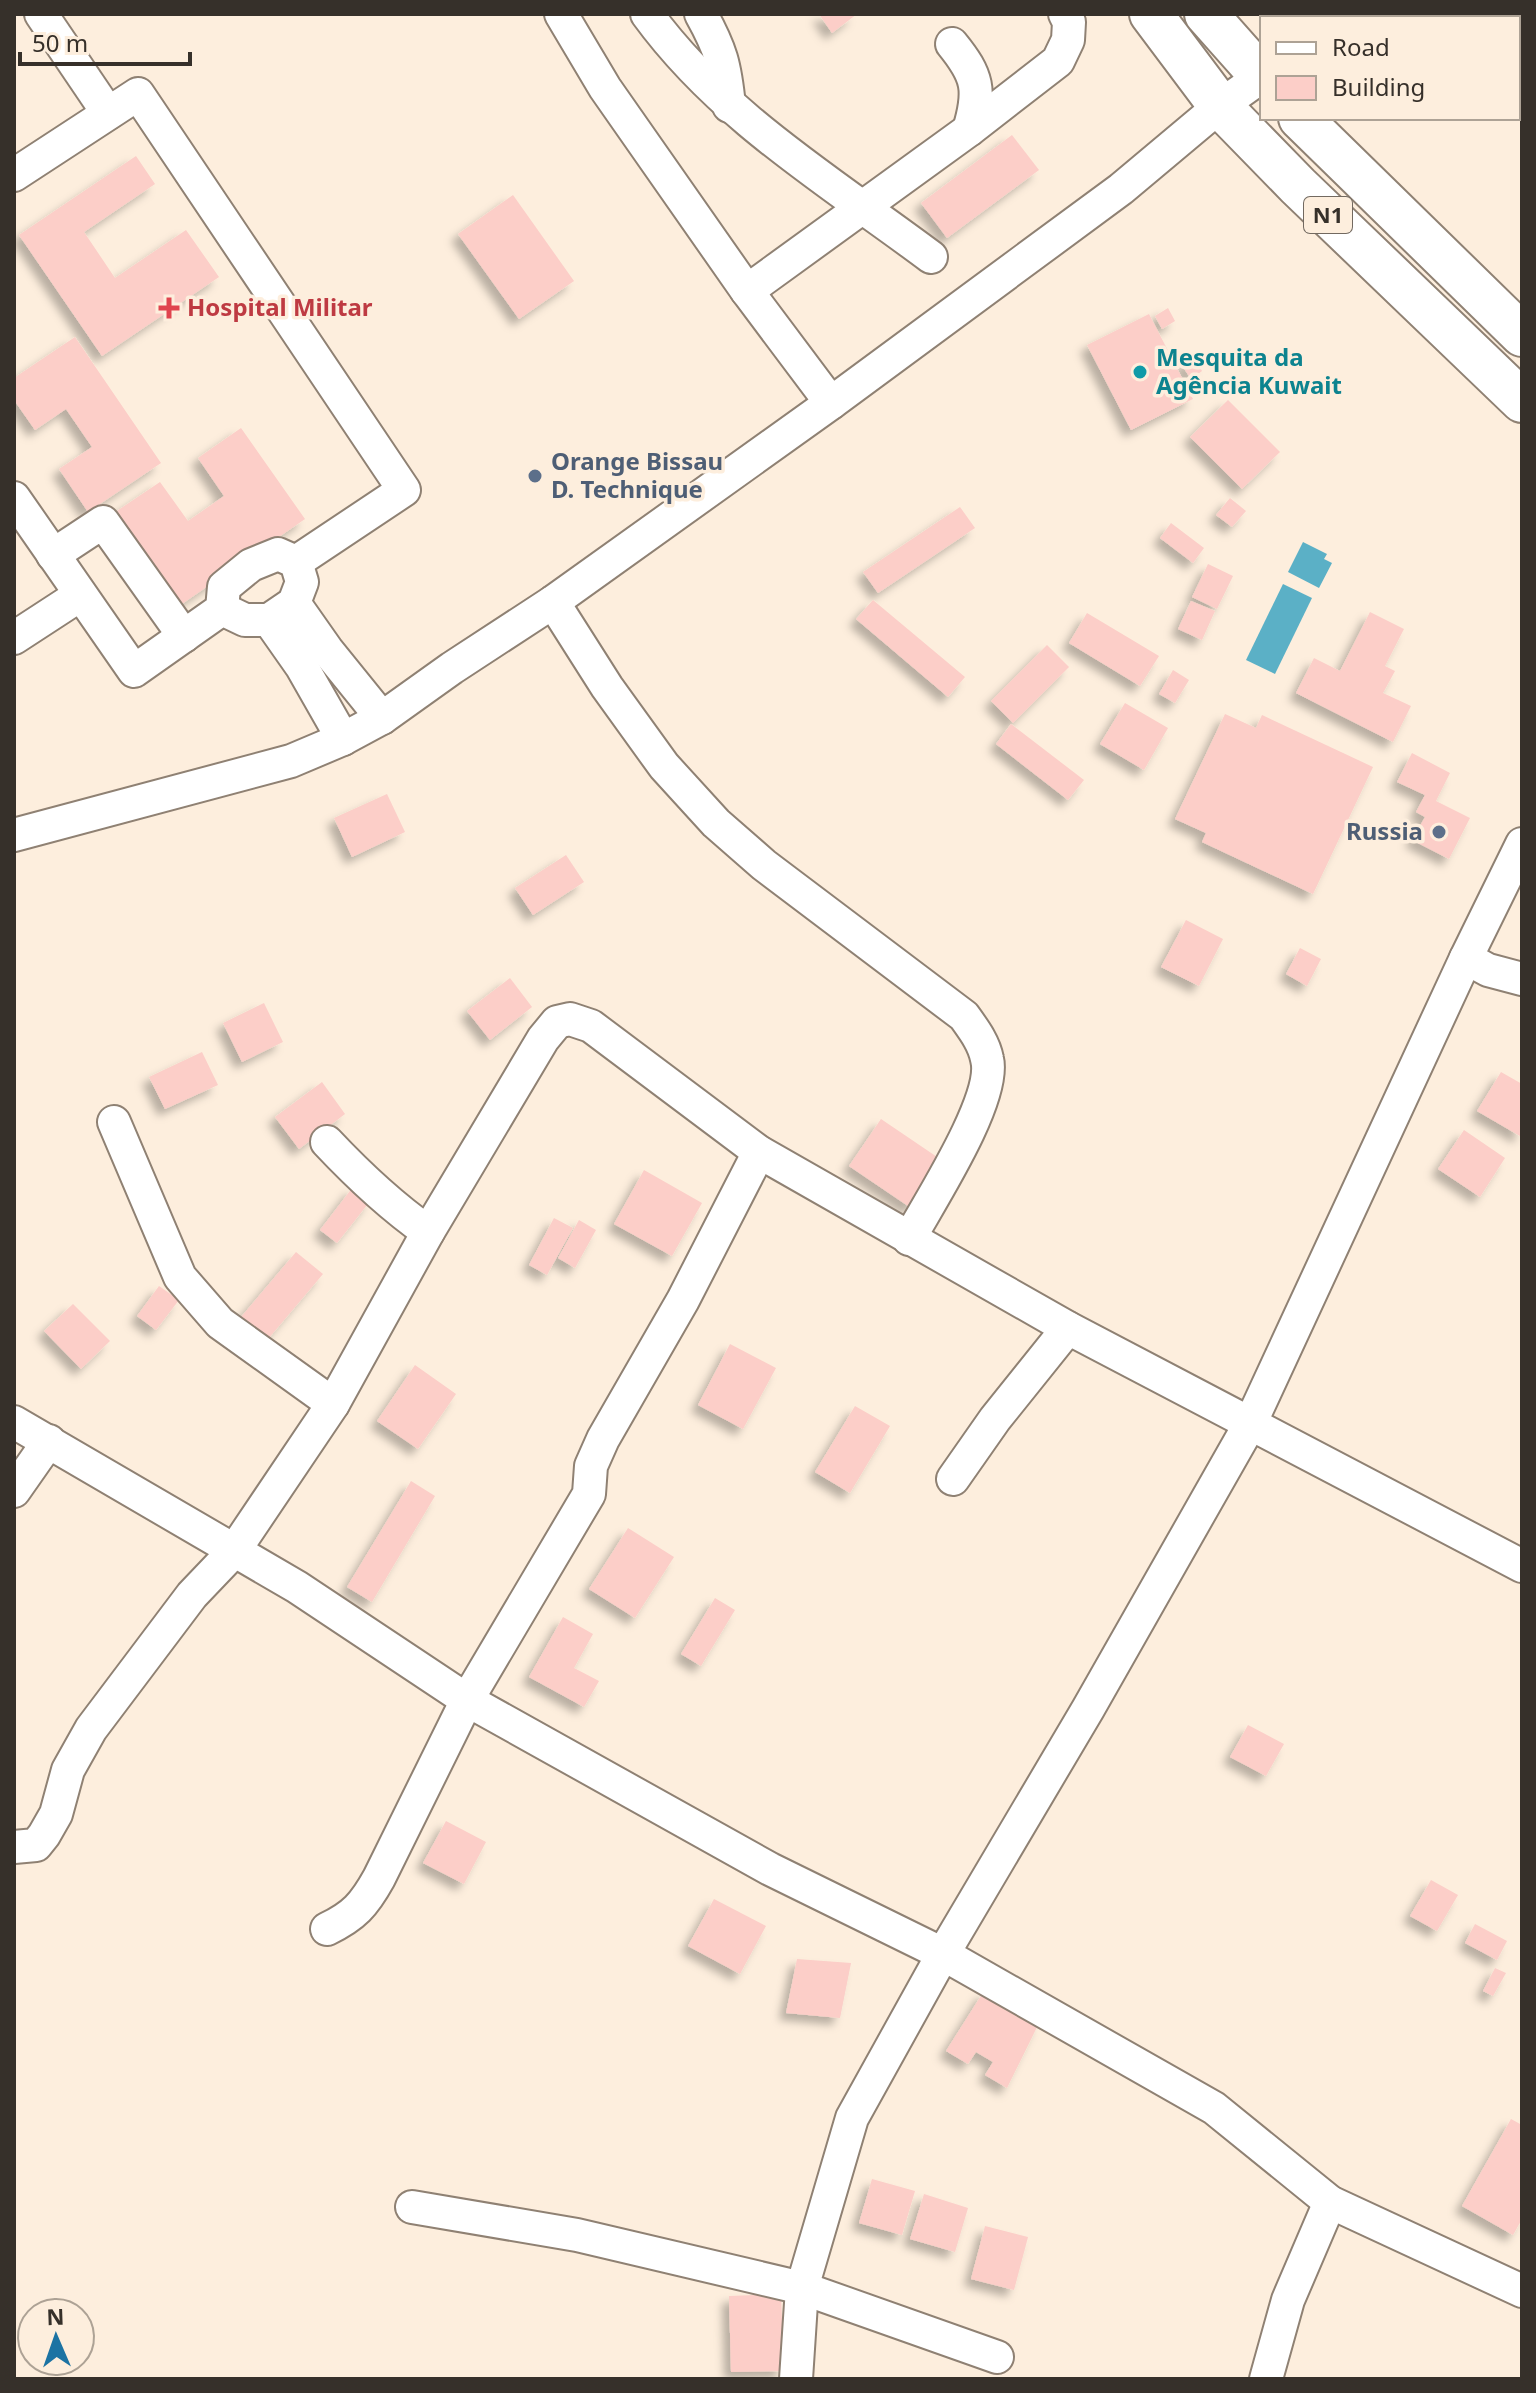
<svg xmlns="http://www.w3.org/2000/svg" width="1536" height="2393" font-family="'Noto Sans',sans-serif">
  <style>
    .water { fill: #5bb0c6 }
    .building { fill: #fccec8; filter: url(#shadow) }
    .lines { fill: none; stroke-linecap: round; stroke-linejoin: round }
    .minor-casing { stroke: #8f8173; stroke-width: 36 }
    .major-casing { stroke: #8f8173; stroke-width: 46 }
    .minor { stroke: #fff; stroke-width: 32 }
    .major { stroke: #fff; stroke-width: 42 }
    .health-dot { fill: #e0444e; stroke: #fdeedd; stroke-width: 3 }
    .culture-dot { fill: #0f9aa8; stroke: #fdeedd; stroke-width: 3 }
    .service-dot { fill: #5c6f8a; stroke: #fdeedd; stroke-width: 3 }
    .labels { text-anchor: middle; stroke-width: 7; stroke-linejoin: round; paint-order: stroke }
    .shield { fill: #fdeedd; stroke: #726960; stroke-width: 2 }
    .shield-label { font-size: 22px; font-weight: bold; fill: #36302a }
    .health-label { font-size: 24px; font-weight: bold; fill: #be3a42; stroke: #fdeedd; text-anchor: start }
    .culture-label { font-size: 24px; font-weight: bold; fill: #0d838f; stroke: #fdeedd; text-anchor: start }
    .service-label { font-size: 24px; font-weight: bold; fill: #4e5e75; stroke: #fdeedd; text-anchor: start }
  </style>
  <defs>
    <filter id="shadow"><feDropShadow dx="-7" dy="7" stdDeviation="4" flood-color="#0004"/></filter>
  </defs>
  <rect width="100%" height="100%" fill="#fdeedd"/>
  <g class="water">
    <polygon points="1303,542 1327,554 1324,559 1332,563 1319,588 1288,572"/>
    <polygon points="1283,584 1312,598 1275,674 1246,660"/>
  </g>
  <g class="building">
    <polygon points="819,14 857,14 832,33"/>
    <polygon points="1410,14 1480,14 1484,18 1405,18"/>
    <polygon points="1012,135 1039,170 947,238 921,203"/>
    <polygon points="136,156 155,184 84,232 115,278 186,230 219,277 102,356 19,235"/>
    <polygon points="513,195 574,281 519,319 458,234"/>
    <polygon points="1168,308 1175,321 1162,329 1155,316"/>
    <polygon points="1149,314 1193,399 1131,430 1087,345"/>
    <polygon points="75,337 161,463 88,512 59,469 92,447 66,409 35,430 14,400 14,378"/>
    <polygon points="1194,356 1202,371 1191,379 1181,364"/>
    <polygon points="1228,400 1280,452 1242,489 1190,437"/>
    <polygon points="241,428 305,519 179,606 114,513 160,482 188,521 224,496 198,458"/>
    <polygon points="1230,498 1246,511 1232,527 1216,515"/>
    <polygon points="960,507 975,528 878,593 863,572"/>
    <polygon points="1171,523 1204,548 1193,563 1160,538"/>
    <polygon points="1208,564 1233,576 1217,609 1192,597"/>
    <polygon points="873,600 965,677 948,697 856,619"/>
    <polygon points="1191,601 1215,611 1202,640 1178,629"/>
    <polygon points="1370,612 1404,629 1385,666 1395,671 1383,693 1411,706 1393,742 1296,693 1314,658 1340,671"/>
    <polygon points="1087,613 1159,656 1140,686 1069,643"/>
    <polygon points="1047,645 1069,667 1013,723 991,701"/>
    <polygon points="1173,670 1189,680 1175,703 1159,694"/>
    <polygon points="1125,703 1168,728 1144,770 1100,744"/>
    <polygon points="1225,714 1256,728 1262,715 1373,767 1313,894 1202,842 1206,833 1175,819"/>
    <polygon points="1011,724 1084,780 1068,800 996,744"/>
    <polygon points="1412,753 1450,773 1436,801 1470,818 1449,859 1412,840 1425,817 1416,812 1425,795 1397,782"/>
    <polygon points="387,794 405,832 352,857 334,818"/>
    <polygon points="566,855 584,882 533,915 515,888"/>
    <polygon points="1186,920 1223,939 1199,986 1161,967"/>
    <polygon points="1300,948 1321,959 1307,986 1286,974"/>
    <polygon points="510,978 532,1007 490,1040 467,1011"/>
    <polygon points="264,1003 283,1042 242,1062 223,1023"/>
    <polygon points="202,1052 218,1085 165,1109 149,1077"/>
    <polygon points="1501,1072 1522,1084 1522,1133 1520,1136 1477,1111"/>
    <polygon points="322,1082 345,1114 299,1149 275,1117"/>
    <polygon points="881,1119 943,1161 911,1208 849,1166"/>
    <polygon points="1464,1130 1505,1158 1480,1197 1438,1169"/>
    <polygon points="644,1170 702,1203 672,1256 614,1224"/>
    <polygon points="353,1187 371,1200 337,1243 320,1230"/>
    <polygon points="554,1218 573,1228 547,1275 529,1265"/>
    <polygon points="579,1220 596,1230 575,1268 558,1258"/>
    <polygon points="296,1252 323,1274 268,1339 241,1317"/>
    <polygon points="159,1286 179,1300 156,1330 137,1316"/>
    <polygon points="73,1304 110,1341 81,1369 44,1331"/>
    <polygon points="730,1344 776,1368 743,1429 698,1405"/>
    <polygon points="415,1365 456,1394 418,1449 377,1421"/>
    <polygon points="855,1406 890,1426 850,1493 815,1472"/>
    <polygon points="411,1481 435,1496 372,1602 347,1587"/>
    <polygon points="628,1528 674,1557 635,1618 589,1589"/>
    <polygon points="715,1598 735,1610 701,1666 681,1654"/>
    <polygon points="563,1617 593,1634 574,1668 599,1681 584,1707 529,1677"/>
    <polygon points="1248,1725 1284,1744 1266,1776 1230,1757"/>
    <polygon points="446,1821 486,1842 464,1884 423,1863"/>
    <polygon points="1431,1880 1458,1895 1437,1931 1410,1916"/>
    <polygon points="714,1899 766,1926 740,1974 688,1946"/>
    <polygon points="1475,1924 1507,1941 1497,1960 1465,1943"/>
    <polygon points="797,1959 851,1963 840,2018 786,2013"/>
    <polygon points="1495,1968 1506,1973 1493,1996 1483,1991"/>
    <polygon points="984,1991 1039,2023 1007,2088 985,2075 993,2062 976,2052 968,2064 946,2051"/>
    <polygon points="1511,2119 1522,2125 1522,2219 1513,2235 1462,2206"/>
    <polygon points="872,2179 915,2191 902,2235 859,2223"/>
    <polygon points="924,2194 968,2208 955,2252 910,2239"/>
    <polygon points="985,2226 1028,2237 1014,2290 971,2279"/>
    <polygon points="781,2294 784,2371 731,2372 729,2296"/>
  </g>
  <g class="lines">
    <defs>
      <g id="minor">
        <polyline points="41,14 108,113"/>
        <polyline points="561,14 605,88 747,291 831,403"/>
        <path d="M647 14C722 117 831 182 931 257"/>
        <path d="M701 14C721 50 725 65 729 106"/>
        <polyline points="1335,18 1341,14"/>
        <path d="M952 44C978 76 981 90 969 130"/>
        <polyline points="14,175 138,94 404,490 296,562"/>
        <polyline points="747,291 969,130 1058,61 1068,40 1069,22 1065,14"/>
        <polyline points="14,498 134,671 222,609 224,587 251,565 278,554 296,562 302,582 294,603 269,620 245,620 222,609"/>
        <polyline points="53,555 103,522 184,636"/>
        <path d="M553 602 607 687 664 766 716 823 764 865 964 1016C974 1030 984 1043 987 1059 997 1098 930 1201 909 1239"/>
        <polyline points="294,603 327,650 382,718"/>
        <polyline points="269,620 302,667 343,739"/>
        <polyline points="14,638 80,595"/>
        <polyline points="14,835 291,761 343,739 382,718 452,668 553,602 831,403 1121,189 1220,106 1262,76"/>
        <polyline points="1466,958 1488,970 1522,979"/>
        <polyline points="114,1122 180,1277 220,1323 333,1404"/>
        <path d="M327 1142C359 1176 391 1206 428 1232"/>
        <polyline points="14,1422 297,1587 467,1700 770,1869 943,1954 1214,2108 1330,2202 1522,2291"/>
        <polyline points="953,1479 995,1419 1068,1328"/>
        <polyline points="14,1491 49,1441"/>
        <polyline points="14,1847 36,1845 44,1835 56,1814 68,1770 91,1729 192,1595 234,1551 333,1404 428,1232 543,1039 557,1022 570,1019 591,1026 759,1152 1068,1328 1522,1566"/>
        <path d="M327 1929C354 1916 364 1905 379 1878L467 1700 589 1494 591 1466 603 1439 683 1300 759 1152"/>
        <polyline points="412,2207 577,2235 802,2288 997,2357"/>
        <polyline points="796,2379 802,2288 852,2118 943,1954 1088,1709 1250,1424 1466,958 1522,844"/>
        <polyline points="1266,2379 1288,2300 1330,2202"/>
      </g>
      <g id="major">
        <polyline points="1151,14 1220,106 1298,186 1522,401"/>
        <polyline points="1206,14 1262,77"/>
        <polyline points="1300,118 1522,335"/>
      </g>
    </defs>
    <use href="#minor" class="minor-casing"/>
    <use href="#major" class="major-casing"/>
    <use href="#minor" class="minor"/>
    <use href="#major" class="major"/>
  </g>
  <path class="health-dot" d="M165 296h8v8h8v8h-8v8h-8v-8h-8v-8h8z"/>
  <circle class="culture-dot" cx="1140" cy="372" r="8"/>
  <g class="service-dot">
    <circle cx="535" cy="476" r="8"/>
    <circle cx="1439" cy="832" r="8"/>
  </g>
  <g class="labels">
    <rect class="shield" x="1304" y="197" width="48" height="36" rx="6"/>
    <g class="shield-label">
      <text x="1328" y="223">N1</text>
    </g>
    <g class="health-label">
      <text x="187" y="316">Hospital Militar</text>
    </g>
    <g class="culture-label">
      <text x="1156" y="366">Mesquita da<tspan x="1156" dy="28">Agência Kuwait</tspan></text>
    </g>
    <g class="service-label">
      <text x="551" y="470">Orange Bissau<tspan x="551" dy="28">D. Technique</tspan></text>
      <text x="1423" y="840" text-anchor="end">Russia</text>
    </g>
  </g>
  <rect width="1536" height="2393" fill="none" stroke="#36302a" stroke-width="32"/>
  <rect x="1260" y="16" width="260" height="104" fill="#fdeedd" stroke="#ada295" stroke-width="2"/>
  <rect x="1276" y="42" width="40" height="12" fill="#ffffff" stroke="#ada295" stroke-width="2"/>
  <text x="1332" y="56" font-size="24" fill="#36302a">Road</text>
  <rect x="1276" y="76" width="40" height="24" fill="#fccec8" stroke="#ada295" stroke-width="2"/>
  <text x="1332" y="96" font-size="24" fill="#36302a">Building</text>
  <g transform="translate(56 2337) rotate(358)"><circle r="38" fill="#fdeedd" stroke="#ada295" stroke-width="2"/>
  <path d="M0-6L14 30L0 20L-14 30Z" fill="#1c73a3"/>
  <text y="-12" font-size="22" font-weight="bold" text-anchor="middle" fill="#36302a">N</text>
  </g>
  <path d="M20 52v12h170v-12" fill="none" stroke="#36302a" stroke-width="4"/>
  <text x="32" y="52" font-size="24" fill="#36302a" stroke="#fdeedd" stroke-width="6" paint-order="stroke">50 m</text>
</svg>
